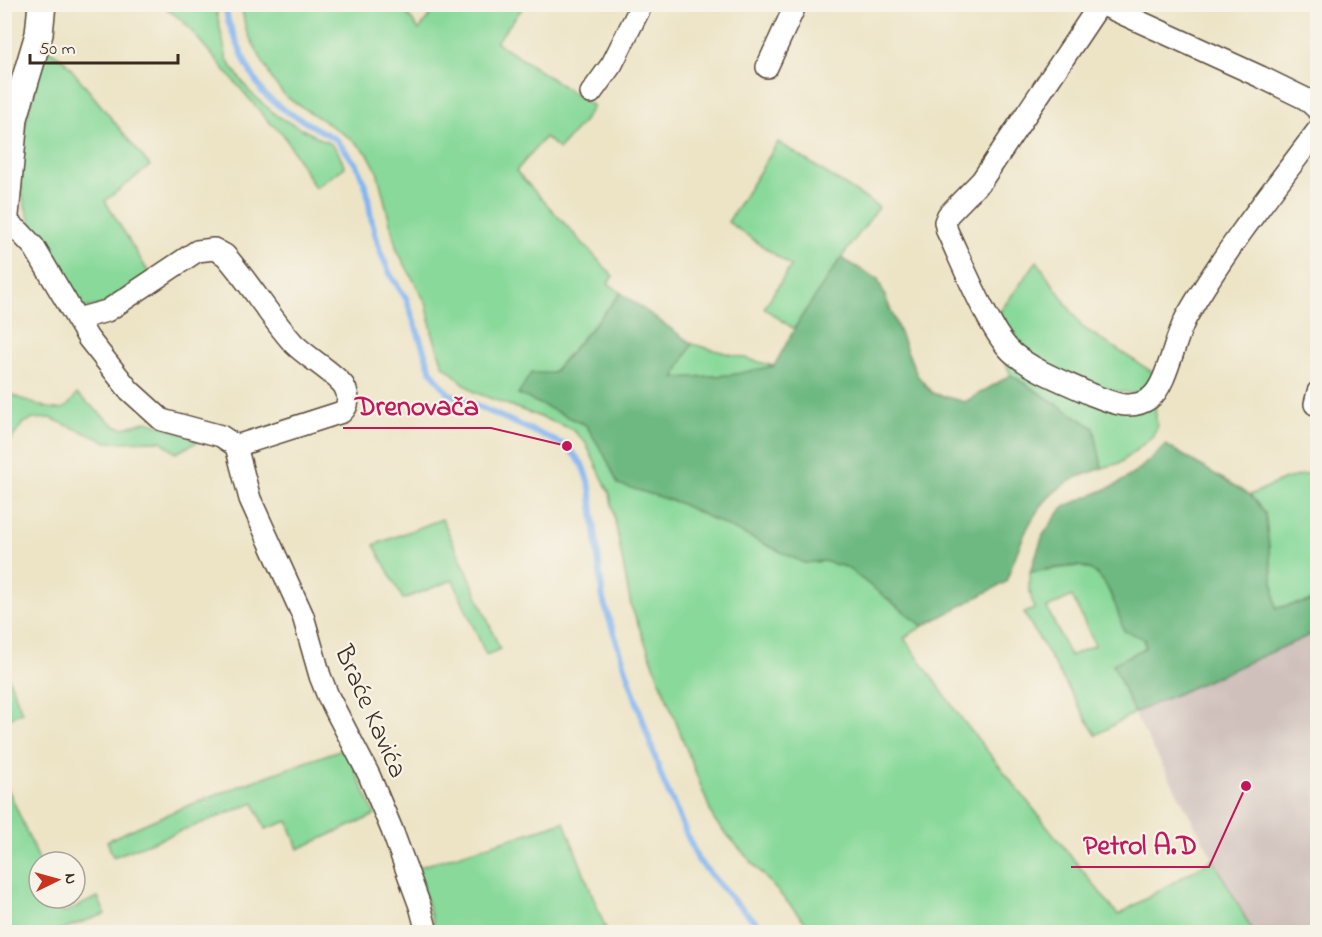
<svg xmlns="http://www.w3.org/2000/svg" width="1322" height="937" font-family="'Indie Flower',sans-serif">
  <style>
    .industrial { fill: #cfc0bb }
    .green { fill: #88d99a; stroke: #62825c; stroke-width: 1.5; fill-rule: evenodd }
    .forest { fill: #6eb982; stroke: #547250; stroke-width: 1.5 }
    .lines { fill: none; stroke-linecap: round; stroke-linejoin: round }
    .stream { stroke: #83b5f0; stroke-width: 6 }
    .minor-casing { stroke: #564637; stroke-width: 24 }
    .tertiary-casing { stroke: #564637; stroke-width: 30 }
    .minor { stroke: #fff; stroke-width: 21 }
    .tertiary { stroke: #fff; stroke-width: 27 }
    .labels { text-anchor: middle; stroke-width: 4.5; stroke-linejoin: round; paint-order: stroke }
    .street-label { font-size: 27px; fill: #3b2a1e; stroke: #f7f3e8 }
    .leader { fill: none; stroke: #c2185b; stroke-width: 2 }
    .callout-dot { fill: #c2185b; stroke: #f7f3e8; stroke-width: 2 }
    .callout-label { font-size: 28px; text-anchor: middle; font-weight: bold; fill: #c2185b; stroke: #f7f3e8; stroke-width: 4.5; stroke-linejoin: round; paint-order: stroke }
  </style>
  <rect width="100%" height="100%" fill="#f7f3e8"/>
  <filter id="ink" filterUnits="userSpaceOnUse"><feTurbulence type="fractalNoise" baseFrequency=".0167" numOctaves="2"/><feDisplacementMap in="SourceGraphic" scale="12" xChannelSelector="R" yChannelSelector="G"/><feConvolveMatrix kernelMatrix="1 2 1 2 8 2 1 2 1" color-interpolation-filters="sRGB"/></filter>
  <filter id="wash" filterUnits="userSpaceOnUse"><feTurbulence type="fractalNoise" baseFrequency=".008" numOctaves="4" result="noise"/><feDisplacementMap in="SourceGraphic" scale="24" xChannelSelector="R" yChannelSelector="G"/><feGaussianBlur stdDeviation="1.35" result="paint"/><feColorMatrix in="noise" values="0 0 0 0 0 0 0 0 0 0 0 0 0 0 0 0 0 1.4 0 .05"/><feComposite in="paint" operator="in"/></filter>
  <g filter="url(#wash)">
    <rect width="100%" height="100%" fill="#ede4c6"/>
    <polygon class="industrial" points="1317,632 1317,932 1253,932 1134,713"/>
    <g class="green">
      <polygon points="162,5 215,5 227,60 249,91 277,116 331,144 337,150 345,167 315,188 283,134 269,122 183,21"/>
      <polygon points="241,5 401,5 419,30 438,5 525,5 496,42 593,106 583,122 559,149 545,137 516,171 613,276 608,283 621,293 552,373 518,394 586,425 604,454 618,484 679,503 804,563 823,561 846,567 923,626 904,638 961,718 1118,915 1213,859 1253,932 814,932 714,820 631,606 610,494 585,442 572,429 474,392 443,365 432,332 427,305 397,250 377,171 368,154 353,140 285,96 273,81 246,30"/>
      <path d="M45 48 64 60 150 166 105 201 149 273 104 305 84 308 77 304C63 275 39 244 28 215 8 162 32 100 45 48Z"/>
      <polygon points="778,142 879,207 841,258 794,329 764,308 791,266 728,222"/>
      <path d="M1037 261 1082 327 1157 375 1153 388C1149 390 1144 392 1140 393 1110 395 1043 370 1022 349 1012 340 1006 325 999 313Z"/>
      <polygon points="692,344 774,366 731,375 674,378"/>
      <polygon points="1004,360 1045,383 1155,406 1157,428 1152,437 1120,463 1102,468 1094,428 1011,375"/>
      <path d="M4 391C16 397 52 413 64 408 69 406 73 399 77 394L115 426 124 428 148 421 201 440 176 453 161 441 107 442 50 418 34 419 23 423 7 446 4 444Z"/>
      <polygon points="1317,472 1317,600 1276,608 1265,513 1250,495 1285,479"/>
      <polygon points="442,519 468,574 500,649 486,655 453,580 403,599 374,545"/>
      <path d="M1079 566 1095 571 1106 585 1113 601 1144 639 1145 648 1113 664 1134 713 1096 735 1024 613 1034 609 1029 588 1030 572ZM1072 596 1095 645 1070 656 1047 608Z"/>
      <polygon points="5,669 22,712 5,720 4,720"/>
      <path d="M345 748 375 815 298 849 288 821 265 829 254 803 113 857 107 841C184 804 265 777 345 748Z"/>
      <polygon points="4,780 40,862 39,898 56,898 63,913 98,897 105,914 54,932 5,932"/>
      <polygon points="564,822 607,932 436,932 416,868"/>
    </g>
    <g class="forest">
      <path d="M841 258 878 279 917 375 932 393 965 402 1011 375 1094 428 1102 468C1093 472 1081 475 1072 480 1033 500 1020 543 1006 582L923 626 846 567 823 561 804 563 679 503 618 484 604 454 586 425 518 394 531 373H553L621 293 692 344 674 378 731 375 774 366 800 319Z"/>
      <path d="M1166 445 1250 495 1265 513 1276 608 1317 600V632L1134 713 1113 664 1145 648V639L1124 631C1116 608 1107 567 1077 566 1062 566 1045 570 1030 572L1043 535 1063 507 1116 485 1136 472Z"/>
    </g>
    <g class="lines">
      <polyline class="stream" points="225,4 228,21 247,66 263,93 284,110 337,140 358,167 367,190 371,218 380,251 391,276 406,298 431,371 448,393 567,446 582,464 590,487 603,600 662,778 698,860 734,901 766,932"/>
    </g>
  </g>
  <g filter="url(#ink)">
    <g class="lines">
      <defs>
        <g id="minor">
          <path d="M1100 4 982 180 948 215 945 222 947 231C961 260 991 336 1014 354 1036 372 1065 382 1090 394 1110 402 1131 412 1150 398 1167 386 1175 336 1187 316 1225 250 1272 191 1318 130"/>
          <polyline points="1101,4 1261,77 1306,99 1318,110"/>
          <polyline points="767,67 796,4"/>
          <polyline points="591,93 612,64 642,4"/>
          <polyline points="6,221 20,232 34,247 88,338 129,390 162,420 221,436 236,446 250,499 303,616 320,676 328,696 369,775 392,830 420,906 427,932"/>
          <path d="M77 319 107 311 197 251 214 249 225 255C250 283 269 316 294 344 307 357 336 374 344 386 349 395 350 405 342 412L236 446"/>
          <polyline points="1315,404 1318,392"/>
        </g>
        <polyline id="tertiary" points="4,226 14,118 39,34 42,4"/>
      </defs>
      <use href="#minor" class="minor-casing"/>
      <use href="#tertiary" class="tertiary-casing"/>
      <use href="#minor" class="minor"/>
      <use href="#tertiary" class="tertiary"/>
    </g>
  </g>
  <g class="labels">
    <g class="street-label">
      <text transform="translate(372 711) rotate(66)" y="9">Braće Kavića</text>
    </g>
  </g>
  <path class="leader" d="M567 446L491 428H343M1246 786L1209 867H1071"/>
  <g class="callout-dot">
    <circle cx="567" cy="446" r="6"/>
    <circle cx="1246" cy="786" r="6"/>
  </g>
  <g class="callout-label">
    <text x="417" y="415">Drenovača</text>
    <text x="1140" y="854">Petrol A.D</text>
  </g>
  <rect width="1322" height="937" fill="none" stroke="#f7f3e8" stroke-width="24"/>
  <g transform="translate(57 880) rotate(85)"><circle r="28" fill="#f7f3e8" stroke="#aca397" stroke-width="1.5"/>
  <path d="M0-4.5L10 22L0 15L-10 22Z" fill="#c8321e"/>
  <text y="-9" font-size="16" font-weight="bold" text-anchor="middle" fill="#3b2a1e">N</text>
  </g>
  <path d="M30 54v9h148v-9" fill="none" stroke="#3b2a1e" stroke-width="3"/>
  <text x="39" y="54" font-size="18" fill="#3b2a1e" stroke="#f7f3e8" stroke-width="4.5" paint-order="stroke">50 m</text>
</svg>
